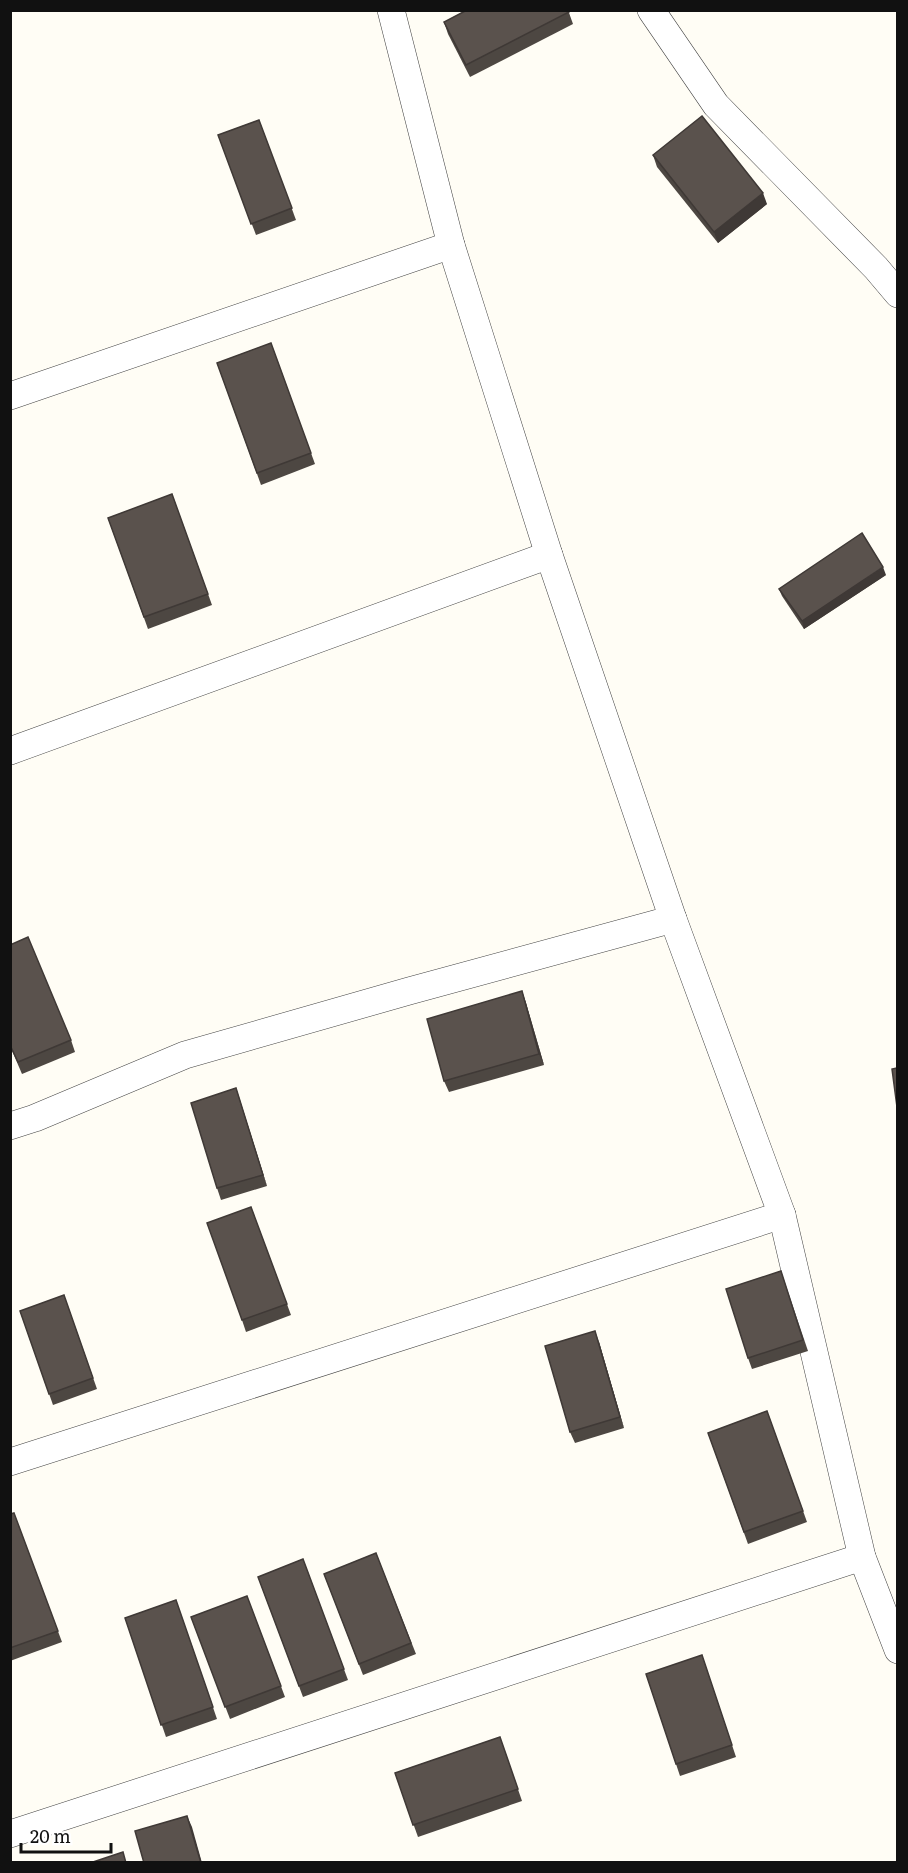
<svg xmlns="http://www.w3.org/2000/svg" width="908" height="1873" font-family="Literata,serif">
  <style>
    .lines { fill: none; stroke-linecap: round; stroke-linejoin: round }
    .street-casing { stroke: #444; stroke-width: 28 }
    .street { stroke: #fff; stroke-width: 27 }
    .wall { fill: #4d4742 }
    .shaded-wall { fill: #3f3936 }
    .building { fill: #5a524d; stroke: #3f3936; stroke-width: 1.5 }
  </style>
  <rect width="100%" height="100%" fill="#fffdf5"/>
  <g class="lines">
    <defs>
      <g id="street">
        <polyline points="391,10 451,245 549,555 673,919 782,1215 862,1557 898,1650"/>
        <polyline points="651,10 716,105 876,268 898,294"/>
        <polyline points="10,396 451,245"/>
        <polyline points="10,751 549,555"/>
        <polyline points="10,1126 35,1118 185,1055 409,991 673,919"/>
        <polyline points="10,1462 782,1215"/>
        <polyline points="10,1834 862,1557"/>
      </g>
    </defs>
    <use href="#street" class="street-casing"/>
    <use href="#street" class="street"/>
  </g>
  <g class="wall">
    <polygon points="568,10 573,24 470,77 448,34 444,22"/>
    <polygon points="259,120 296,220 256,235 218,135"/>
    <polygon points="653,155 767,204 718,243 657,167"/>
    <polygon points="271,343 315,464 261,485 217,363"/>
    <polygon points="172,494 212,605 148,629 108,518"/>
    <polygon points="886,575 804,629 782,596 779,589"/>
    <polygon points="10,945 71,1040 75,1052 22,1074 10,1046"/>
    <polygon points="522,991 526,1003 544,1065 449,1092 444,1081"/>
    <polygon points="236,1088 267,1186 221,1200 217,1188"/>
    <polygon points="251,1207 291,1315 246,1332 242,1320"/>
    <polygon points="781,1271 808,1351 752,1369 748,1358"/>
    <polygon points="64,1295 97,1389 53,1405 20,1311"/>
    <polygon points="599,1342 624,1428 575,1443 570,1432"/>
    <polygon points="767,1411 807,1522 748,1544 708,1433"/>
    <polygon points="14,1513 62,1642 10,1661 10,1514"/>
    <polygon points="376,1553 416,1654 363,1675 324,1574"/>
    <polygon points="303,1559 348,1680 303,1697 258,1577"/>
    <polygon points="247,1596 285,1697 230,1719 191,1617"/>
    <polygon points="176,1600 217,1719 166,1737 125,1618"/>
    <polygon points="706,1667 736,1757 680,1776 676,1764"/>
    <polygon points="500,1737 522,1801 418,1837 395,1773"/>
  </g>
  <g class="shaded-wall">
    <polygon points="763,193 767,204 718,243 714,232"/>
    <polygon points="883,567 886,575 804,629 802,621"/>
    <polygon points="522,991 526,1003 544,1065 539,1054"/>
    <polygon points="236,1088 240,1100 267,1186 263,1175"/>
    <polygon points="595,1331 599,1342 624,1428 620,1417"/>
    <polygon points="187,1816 192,1827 202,1863 201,1863"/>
  </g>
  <g class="building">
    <polygon points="467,10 568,10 569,12 466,65 444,22"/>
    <polygon points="702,116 763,193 714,232 653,155"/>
    <polygon points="259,120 292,208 251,224 218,135"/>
    <polygon points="271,343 311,453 257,473 217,363"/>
    <polygon points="172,494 208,594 144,617 108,518"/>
    <polygon points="862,533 883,567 802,621 779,589"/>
    <polygon points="28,937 71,1040 18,1062 10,1045 10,945"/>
    <polygon points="522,991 539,1054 444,1081 427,1019"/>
    <polygon points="897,1068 897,1107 892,1069"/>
    <polygon points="236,1088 263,1175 217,1188 191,1103"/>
    <polygon points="251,1207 287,1304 242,1320 207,1223"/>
    <polygon points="781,1271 803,1340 748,1358 726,1289"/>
    <polygon points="64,1295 93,1378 49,1394 20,1311"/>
    <polygon points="595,1331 620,1417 570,1432 545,1346"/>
    <polygon points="767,1411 803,1511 744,1532 708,1433"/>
    <polygon points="14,1513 58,1631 10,1648 10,1514"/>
    <polygon points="376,1553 411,1643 359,1664 324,1574"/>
    <polygon points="303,1559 344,1669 299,1686 258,1577"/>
    <polygon points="247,1596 281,1686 225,1707 191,1617"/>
    <polygon points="176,1600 213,1707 161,1725 125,1618"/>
    <polygon points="702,1655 732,1745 676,1764 646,1674"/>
    <polygon points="500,1737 518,1789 413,1825 395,1773"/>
    <polygon points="187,1816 201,1863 144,1863 135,1831"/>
    <polygon points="123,1852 126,1863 90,1863"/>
  </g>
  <rect width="908" height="1873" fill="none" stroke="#111111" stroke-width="24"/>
  <path d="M21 1843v9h90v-9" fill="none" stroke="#111111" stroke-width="3"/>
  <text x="30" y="1843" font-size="18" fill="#111111" stroke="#ffffff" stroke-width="4.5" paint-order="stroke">20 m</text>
</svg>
